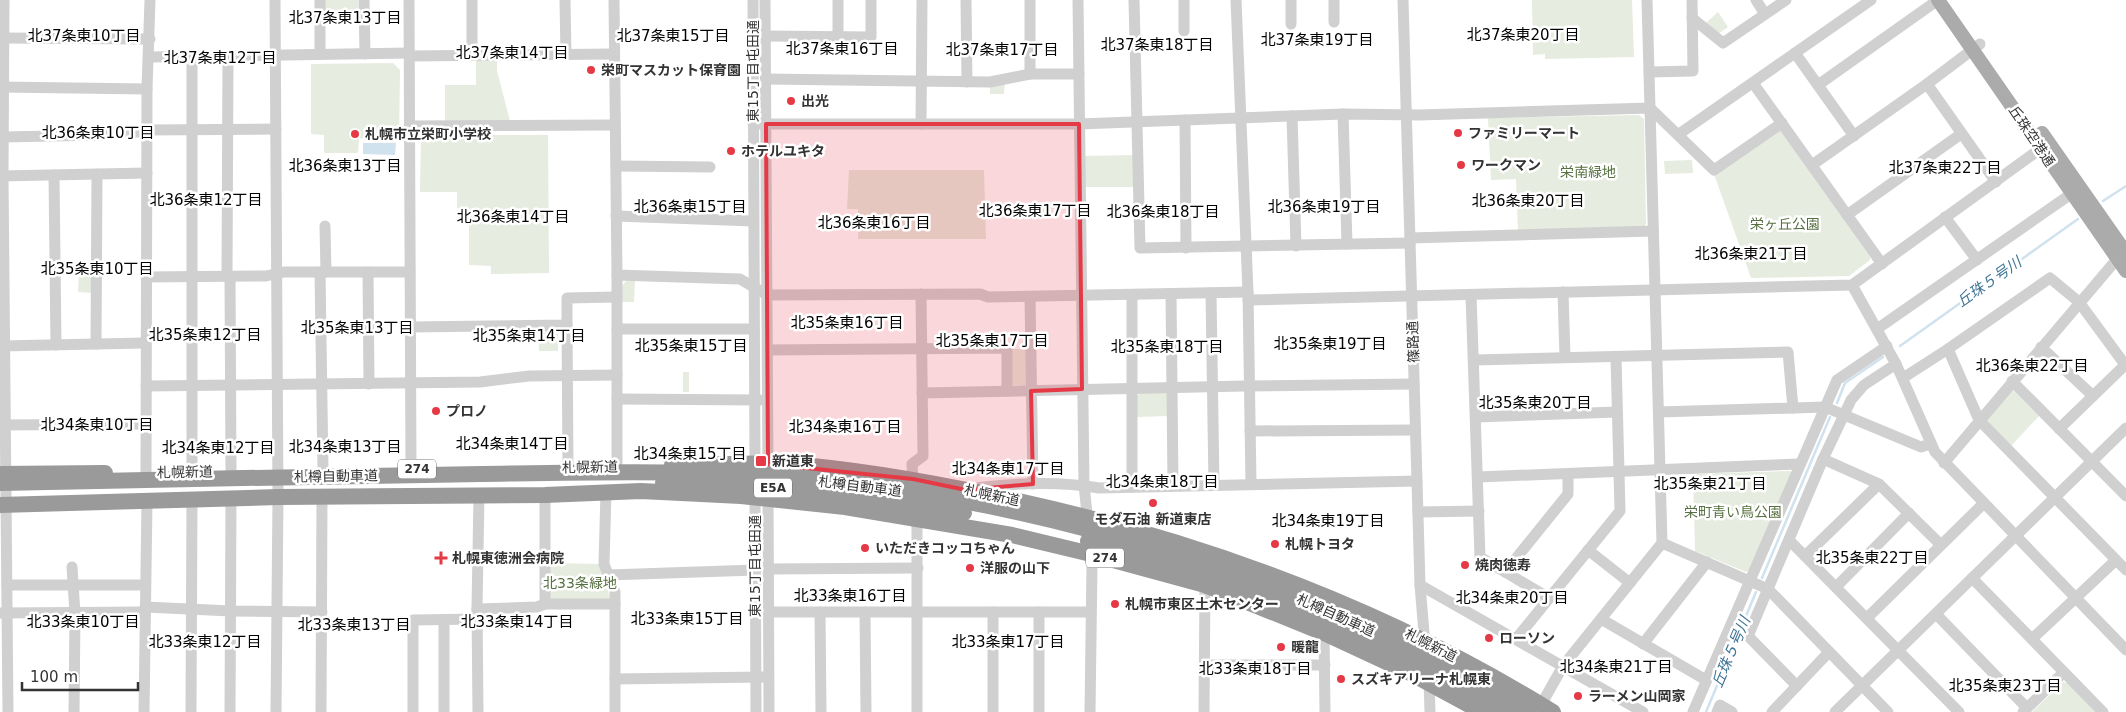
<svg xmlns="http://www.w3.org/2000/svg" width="2126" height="712" font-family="'DejaVu Sans','Noto Sans JP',sans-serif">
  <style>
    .green { fill: #e6ecdf }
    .water { fill: #cfe2ee }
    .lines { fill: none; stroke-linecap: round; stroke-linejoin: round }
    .stream { stroke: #cfe2ee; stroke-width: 2.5 }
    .minor { stroke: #d0d0d0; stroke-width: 11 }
    .major { stroke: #ababab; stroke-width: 14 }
    .highway { stroke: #9a9a9a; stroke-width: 16 }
    .highway-bridge { stroke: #9a9a9a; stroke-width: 16 }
    .marked { fill: #e63946; fill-opacity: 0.2; stroke: #e63946; stroke-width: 4; stroke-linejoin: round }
    .poi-dot { fill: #e63946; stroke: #fff; stroke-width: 2 }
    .labels { text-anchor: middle; stroke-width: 5; stroke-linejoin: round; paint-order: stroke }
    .shield { fill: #fff; stroke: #707070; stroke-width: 1 }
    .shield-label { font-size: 12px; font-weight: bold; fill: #333 }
    .poi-label { font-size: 14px; font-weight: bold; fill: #333; stroke: #fff; text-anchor: start }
    .street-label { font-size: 14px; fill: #333; stroke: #fff }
    .park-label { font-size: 14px; fill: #56703f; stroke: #fff }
    .neighbourhood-label { font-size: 15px; fill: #000; stroke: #fff }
    .water-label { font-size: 15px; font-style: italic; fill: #3f7597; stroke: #fff }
  </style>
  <rect width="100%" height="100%" fill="#fff"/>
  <g class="green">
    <polygon points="324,0 358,0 358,11 323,11"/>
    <polygon points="1532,0 1632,0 1634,57 1545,59 1545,54 1533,55"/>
    <polygon points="1718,12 1728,27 1718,34 1706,23"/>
    <polygon points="476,59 497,59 497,71 510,121 445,121 445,85 476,85"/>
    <polygon points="393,63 400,70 399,140 359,138 358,153 324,153 324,135 311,134 311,64"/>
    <polygon points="1005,82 1004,94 990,94 990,86"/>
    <polygon points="1639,115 1644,119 1646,224 1643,228 1518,231 1516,179 1491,180 1488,118"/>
    <polygon points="1778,130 1781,131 1870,257 1870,260 1849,276 1751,278 1714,174"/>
    <polygon points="421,135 548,135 549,273 491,274 491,266 469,265 469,208 457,208 457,192 420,192"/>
    <polygon points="1133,155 1133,187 1085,187 1084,156"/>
    <polygon points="1692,160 1693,173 1665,174 1664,161"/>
    <polygon points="849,170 984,170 986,239 858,239 858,209 847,209"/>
    <polygon points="79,270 92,270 92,293 78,292"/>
    <polygon points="635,280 634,302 621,302 622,286 626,281"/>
    <polygon points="538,329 558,329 558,351 539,351"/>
    <polygon points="1010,349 1026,349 1026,385 1009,385"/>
    <rect x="683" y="372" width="6" height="20"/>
    <polygon points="2011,388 2039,416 2011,446 1985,420"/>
    <polygon points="1165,392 1168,395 1168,416 1137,417 1137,396 1140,393"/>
    <polygon points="1790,471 1792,473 1750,570 1746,572 1695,551 1693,474"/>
    <path d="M550 563 602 564C603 579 609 588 610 602H550Z"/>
    <polygon points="2063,682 2068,683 2096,712 2032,712"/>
  </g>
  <polygon class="water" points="363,143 396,143 395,155 363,154"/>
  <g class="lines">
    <g class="stream">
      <polyline points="2103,201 2126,186"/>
      <polyline points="1900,346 2078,219"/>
      <polyline points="1837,403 1845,383 1883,357"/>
      <polyline points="1762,578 1830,417"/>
      <polyline points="1706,712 1756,592"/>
    </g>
    <g class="minor">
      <polyline points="4,0 3,176 8,712"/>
      <polyline points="275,0 278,497 276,712"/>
      <polyline points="364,0 365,54"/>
      <polyline points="409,0 411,469"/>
      <polyline points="472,0 472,55"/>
      <polyline points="565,0 566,55"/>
      <polyline points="614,0 617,275 617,467"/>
      <polyline points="753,0 755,470"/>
      <polyline points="765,0 768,471"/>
      <polyline points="966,0 967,82"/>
      <polyline points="1030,0 1030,74"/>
      <polyline points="1078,0 1084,485 1088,523"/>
      <polyline points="1134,0 1140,248 1410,243"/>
      <polyline points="1236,0 1248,292 1251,484"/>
      <polyline points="1334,0 1334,22"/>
      <polyline points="1403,0 1420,585 1425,645"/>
      <polyline points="1756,0 1765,14"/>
      <polyline points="1692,18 1723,43 1786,0"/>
      <polyline points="1291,24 1291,0"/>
      <polyline points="1184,31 1184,0"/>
      <polyline points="766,36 871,37 871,0"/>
      <polyline points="838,36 838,0"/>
      <polyline points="0,38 150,39"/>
      <polyline points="1795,53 1854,136"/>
      <polyline points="320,54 320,0"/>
      <polyline points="409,56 614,54"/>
      <polyline points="150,57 409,53"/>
      <polyline points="192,57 192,472"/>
      <polyline points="1649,72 1693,71 1692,0"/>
      <polyline points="766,79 990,82 1030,74 1079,74"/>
      <polyline points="1753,83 1882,264"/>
      <polyline points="1927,84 1996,182"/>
      <polyline points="1818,85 1938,0"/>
      <polyline points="0,87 147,89"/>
      <polyline points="1343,114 1347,244"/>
      <polyline points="1292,116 1296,246"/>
      <polyline points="1185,120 1186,248"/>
      <polyline points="753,124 1079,124 1343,114 1419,115 1650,108 1714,170 1782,123"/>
      <polyline points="921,124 922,0"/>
      <polyline points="409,126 615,125"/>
      <polyline points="147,130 276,129"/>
      <polyline points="1679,134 1871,0"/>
      <polyline points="4,137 101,135 115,132 147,132"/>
      <polyline points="1812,165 1927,84 1980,44"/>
      <polyline points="616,166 710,167"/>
      <polyline points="54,175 56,345"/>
      <polyline points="0,176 147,173"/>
      <polyline points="1847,215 1961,134"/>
      <polyline points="616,216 753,221"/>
      <polyline points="1945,217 1977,260"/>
      <polyline points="325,226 326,272"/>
      <polyline points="1410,238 1653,231"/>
      <polyline points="320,272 323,470"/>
      <polyline points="368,272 369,384"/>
      <polyline points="617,275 740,279 767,295 980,294 988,297 1248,292"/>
      <polyline points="227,276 228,56"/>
      <polyline points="230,276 231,471"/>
      <polyline points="146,277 266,276 284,272 410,272"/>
      <polyline points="1852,285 1896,364 1935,452 2126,650"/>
      <polyline points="1563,292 1565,357"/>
      <polyline points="1211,293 1214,485"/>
      <polyline points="1171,294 1173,486"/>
      <polyline points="1132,295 1132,487"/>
      <polyline points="1471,295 1480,557 1549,598"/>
      <polyline points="1030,297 1033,484"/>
      <polyline points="1248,300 1852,285 2047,144"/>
      <polyline points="567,325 568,467"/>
      <polyline points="411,327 567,325 567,298 617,297"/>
      <polyline points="617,329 753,329"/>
      <polyline points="1877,329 2071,194"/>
      <polyline points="96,344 97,174"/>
      <polyline points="0,346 145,343"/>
      <polyline points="2041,347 2093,396"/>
      <polyline points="1948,349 1979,420 2126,570"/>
      <polyline points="768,350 1007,348 1007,391"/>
      <polyline points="1474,360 1788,352 1793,408"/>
      <polyline points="1903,378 1948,349 2050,278 2079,302 2126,366"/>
      <polyline points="2012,381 2126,496"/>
      <polyline points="146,386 480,382 529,376 617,375"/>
      <polyline points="922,393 1244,386 1414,384"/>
      <polyline points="617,399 760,400"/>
      <polyline points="1659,412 1825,407 1921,447 1930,444"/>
      <polyline points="1476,417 1617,412"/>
      <polyline points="0,425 146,424"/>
      <polyline points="2059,429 2125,365"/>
      <polyline points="1250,431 1415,430"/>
      <polyline points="1823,459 1879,484 1941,545"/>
      <polyline points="1944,463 2117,259"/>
      <polyline points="146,472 147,89 150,0"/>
      <polyline points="1478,477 1799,464"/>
      <polyline points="913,479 912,464 923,456 921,294"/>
      <path d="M975 488C1015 483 1058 481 1099 488L1417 481"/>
      <polyline points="755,491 756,712"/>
      <polyline points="606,492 604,564 615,592 615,712"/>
      <polyline points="768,492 769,712"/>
      <polyline points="545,495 545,604"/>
      <polyline points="1418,512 1479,511"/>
      <polyline points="917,518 917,712"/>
      <polyline points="1789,540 1959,712"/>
      <polyline points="1662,543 1768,589 1888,712"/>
      <polyline points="1588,550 1630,583"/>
      <polyline points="1805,556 1879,484"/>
      <polyline points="72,567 75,614 74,712"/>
      <polyline points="768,569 918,568"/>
      <polyline points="1505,572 1568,494 1568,474"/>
      <polyline points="608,575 756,570"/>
      <polyline points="1972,578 2103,712"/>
      <polyline points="7,585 145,585"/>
      <polyline points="1420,585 1643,712"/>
      <polyline points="1836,587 1909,513"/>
      <polyline points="145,607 231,611 322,612"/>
      <polyline points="477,609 537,607 545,604 615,604"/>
      <polyline points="769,612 1091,612"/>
      <polyline points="820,612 821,712"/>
      <polyline points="865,612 866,712"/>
      <polyline points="1039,612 1039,712"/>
      <polyline points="0,613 145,612"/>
      <polyline points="1936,614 2027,708"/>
      <polyline points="1867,618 1984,503"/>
      <polyline points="1601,619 1706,680"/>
      <polyline points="444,620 444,712"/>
      <polyline points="1324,633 1325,712"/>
      <polyline points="1516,639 1620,511 1616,357"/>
      <polyline points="2032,639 2116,560"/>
      <polyline points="1643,644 1707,562"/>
      <polyline points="1204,665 1325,665"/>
      <polyline points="615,679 763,677"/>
      <polyline points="1429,679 1430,712"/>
      <polyline points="1797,686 1748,636 1823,459 1851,400 1864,385 1896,364"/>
      <polyline points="1541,705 1563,666 1662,543 1647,0"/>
      <polyline points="144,712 147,501"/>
      <polyline points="191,712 192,499"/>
      <polyline points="230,712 231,498"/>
      <polyline points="321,712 322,497"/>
      <polyline points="413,712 413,620 477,619"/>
      <polyline points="478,712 477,609 479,495"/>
      <polyline points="993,712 993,612"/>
      <polyline points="1090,712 1092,564 1090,549"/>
      <polyline points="1204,712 1205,585"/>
      <polyline points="1693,712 1837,380 1887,346"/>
      <polyline points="1717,712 1720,705 1732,712"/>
      <polyline points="1772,712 1829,652"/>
      <polyline points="1835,712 2126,428"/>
      <polyline points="2023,712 2064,672"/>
    </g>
    <g class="major">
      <polyline points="1938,0 2126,271"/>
      <polyline points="2042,133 2126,253"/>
    </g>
    <g class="highway">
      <path d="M672 465C711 465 750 462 789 464 857 469 924 481 991 495 1188 536 1382 606 1553 712"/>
      <polyline points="0,474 105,473"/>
      <polyline points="0,505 278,497 545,495 641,491 741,496 845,507 1012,535 1091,554 1205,585 1324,633 1410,673 1482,712"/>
    </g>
    <g class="highway-bridge">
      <path d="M0 483C161 480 321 476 482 474 614 472 745 468 876 487 1107 518 1327 597 1529 712"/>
      <path d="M663 483C764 485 864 496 964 513"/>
      <path d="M1088 541C1122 551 1156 560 1190 571 1299 609 1405 655 1506 712"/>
    </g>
  </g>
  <path class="marked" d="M766 124H1079L1082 389 1031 391 1033 484 966 490 913 479 768 464Z"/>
  <g class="poi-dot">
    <circle cx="591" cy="70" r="5"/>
    <circle cx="791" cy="101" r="5"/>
    <circle cx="1458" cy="133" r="5"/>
    <circle cx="355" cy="134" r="5"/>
    <circle cx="731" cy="151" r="5"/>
    <circle cx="1461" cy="165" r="5"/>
    <circle cx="436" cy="411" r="5"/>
    <rect x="755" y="455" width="12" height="12" rx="2.5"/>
    <circle cx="1153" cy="503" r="5"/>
    <circle cx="1275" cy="544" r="5"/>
    <circle cx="865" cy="548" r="5"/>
    <path d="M438.5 550.5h5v5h5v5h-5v5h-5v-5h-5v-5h5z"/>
    <circle cx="1465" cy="565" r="5"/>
    <circle cx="970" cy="568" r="5"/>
    <circle cx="1115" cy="604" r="5"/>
    <circle cx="1489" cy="638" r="5"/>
    <circle cx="1281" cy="647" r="5"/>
    <circle cx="1341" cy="679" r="5"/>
    <circle cx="1578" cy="696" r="5"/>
  </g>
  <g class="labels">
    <g class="shield">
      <rect x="398" y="459.5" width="38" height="19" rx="4"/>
      <rect x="754" y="478.5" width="38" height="19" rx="4"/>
      <rect x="1086" y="548.5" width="38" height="19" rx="4"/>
    </g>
    <g class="shield-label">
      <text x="417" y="473">274</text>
      <text x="773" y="492">E5A</text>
      <text x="1105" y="562">274</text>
    </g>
    <g class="poi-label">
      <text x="601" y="75">栄町マスカット保育園</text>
      <text x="801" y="106">出光</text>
      <text x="1468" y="138">ファミリーマート</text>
      <text x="365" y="139">札幌市立栄町小学校</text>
      <text x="741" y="156">ホテルユキタ</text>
      <text x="1471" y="170">ワークマン</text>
      <text x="446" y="416">プロノ</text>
      <text x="772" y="466">新道東</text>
      <text x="1153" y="524" text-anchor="middle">モダ石油 新道東店</text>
      <text x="1285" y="549">札幌トヨタ</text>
      <text x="875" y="553">いただきコッコちゃん</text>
      <text x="452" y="563">札幌東徳洲会病院</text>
      <text x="1475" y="570">焼肉徳寿</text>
      <text x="980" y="573">洋服の山下</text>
      <text x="1125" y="609">札幌市東区土木センター</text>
      <text x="1499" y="643">ローソン</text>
      <text x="1291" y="652">暖龍</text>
      <text x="1351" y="684">スズキアリーナ札幌東</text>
      <text x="1588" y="701">ラーメン山岡家</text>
    </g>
    <g class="street-label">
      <text transform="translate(753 71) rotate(-90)" y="5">東15丁目屯田通</text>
      <text transform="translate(2032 136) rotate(56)" y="5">丘珠空港通</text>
      <text transform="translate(1413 342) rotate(-92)" y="5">篠路通</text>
      <text transform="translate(590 467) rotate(-1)" y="5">札幌新道</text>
      <text transform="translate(185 472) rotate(-1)" y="5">札幌新道</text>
      <text transform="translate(336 476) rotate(-1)" y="5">札樽自動車道</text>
      <text transform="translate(860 486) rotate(7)" y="5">札樽自動車道</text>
      <text transform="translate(992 495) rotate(12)" y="5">札幌新道</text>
      <text transform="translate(755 566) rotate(-90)" y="5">東15丁目屯田通</text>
      <text transform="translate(1336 615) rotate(24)" y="5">札樽自動車道</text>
      <text transform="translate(1431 645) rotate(27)" y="5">札幌新道</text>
    </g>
    <g class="park-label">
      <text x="1588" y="177">栄南緑地</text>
      <text x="1785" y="229">栄ヶ丘公園</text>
      <text x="1733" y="517">栄町青い鳥公園</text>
      <text x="580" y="588">北33条緑地</text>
    </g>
    <g class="neighbourhood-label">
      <text x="345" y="23">北37条東13丁目</text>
      <text x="1523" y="40">北37条東20丁目</text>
      <text x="84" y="41">北37条東10丁目</text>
      <text x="673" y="41">北37条東15丁目</text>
      <text x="1317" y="45">北37条東19丁目</text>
      <text x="1157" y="50">北37条東18丁目</text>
      <text x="842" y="54">北37条東16丁目</text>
      <text x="1002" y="55">北37条東17丁目</text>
      <text x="512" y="58">北37条東14丁目</text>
      <text x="220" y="63">北37条東12丁目</text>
      <text x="98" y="138">北36条東10丁目</text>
      <text x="345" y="171">北36条東13丁目</text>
      <text x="1945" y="173">北37条東22丁目</text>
      <text x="206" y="205">北36条東12丁目</text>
      <text x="1528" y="206">北36条東20丁目</text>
      <text x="690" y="212">北36条東15丁目</text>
      <text x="1324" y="212">北36条東19丁目</text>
      <text x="1035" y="216">北36条東17丁目</text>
      <text x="1163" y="217">北36条東18丁目</text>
      <text x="513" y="222">北36条東14丁目</text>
      <text x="874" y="228">北36条東16丁目</text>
      <text x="1751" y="259">北36条東21丁目</text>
      <text x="97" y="274">北35条東10丁目</text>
      <text x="847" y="328">北35条東16丁目</text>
      <text x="357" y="333">北35条東13丁目</text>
      <text x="205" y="340">北35条東12丁目</text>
      <text x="529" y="341">北35条東14丁目</text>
      <text x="992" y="346">北35条東17丁目</text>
      <text x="1330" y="349">北35条東19丁目</text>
      <text x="691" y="351">北35条東15丁目</text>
      <text x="1167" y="352">北35条東18丁目</text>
      <text x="2032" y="371">北36条東22丁目</text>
      <text x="1535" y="408">北35条東20丁目</text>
      <text x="97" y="430">北34条東10丁目</text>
      <text x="845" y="432">北34条東16丁目</text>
      <text x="512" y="449">北34条東14丁目</text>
      <text x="345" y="452">北34条東13丁目</text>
      <text x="218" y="453">北34条東12丁目</text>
      <text x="690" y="459">北34条東15丁目</text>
      <text x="1008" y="474">北34条東17丁目</text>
      <text x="1162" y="487">北34条東18丁目</text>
      <text x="1710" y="489">北35条東21丁目</text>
      <text x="1328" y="526">北34条東19丁目</text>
      <text x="1872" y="563">北35条東22丁目</text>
      <text x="850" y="601">北33条東16丁目</text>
      <text x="1512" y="603">北34条東20丁目</text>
      <text x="687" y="624">北33条東15丁目</text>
      <text x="83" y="627">北33条東10丁目</text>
      <text x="517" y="627">北33条東14丁目</text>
      <text x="354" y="630">北33条東13丁目</text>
      <text x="205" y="647">北33条東12丁目</text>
      <text x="1008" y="647">北33条東17丁目</text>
      <text x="1616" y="672">北34条東21丁目</text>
      <text x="1255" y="674">北33条東18丁目</text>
      <text x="2005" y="691">北35条東23丁目</text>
    </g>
    <g class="water-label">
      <text transform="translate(1989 282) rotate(-35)" y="5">丘珠５号川</text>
      <text transform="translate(1731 652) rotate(-67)" y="5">丘珠５号川</text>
    </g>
  </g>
  <path d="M22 682v8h116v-8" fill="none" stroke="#333333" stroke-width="2.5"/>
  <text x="30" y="682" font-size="15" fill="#333333" stroke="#ffffff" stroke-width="4" paint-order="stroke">100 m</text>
</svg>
